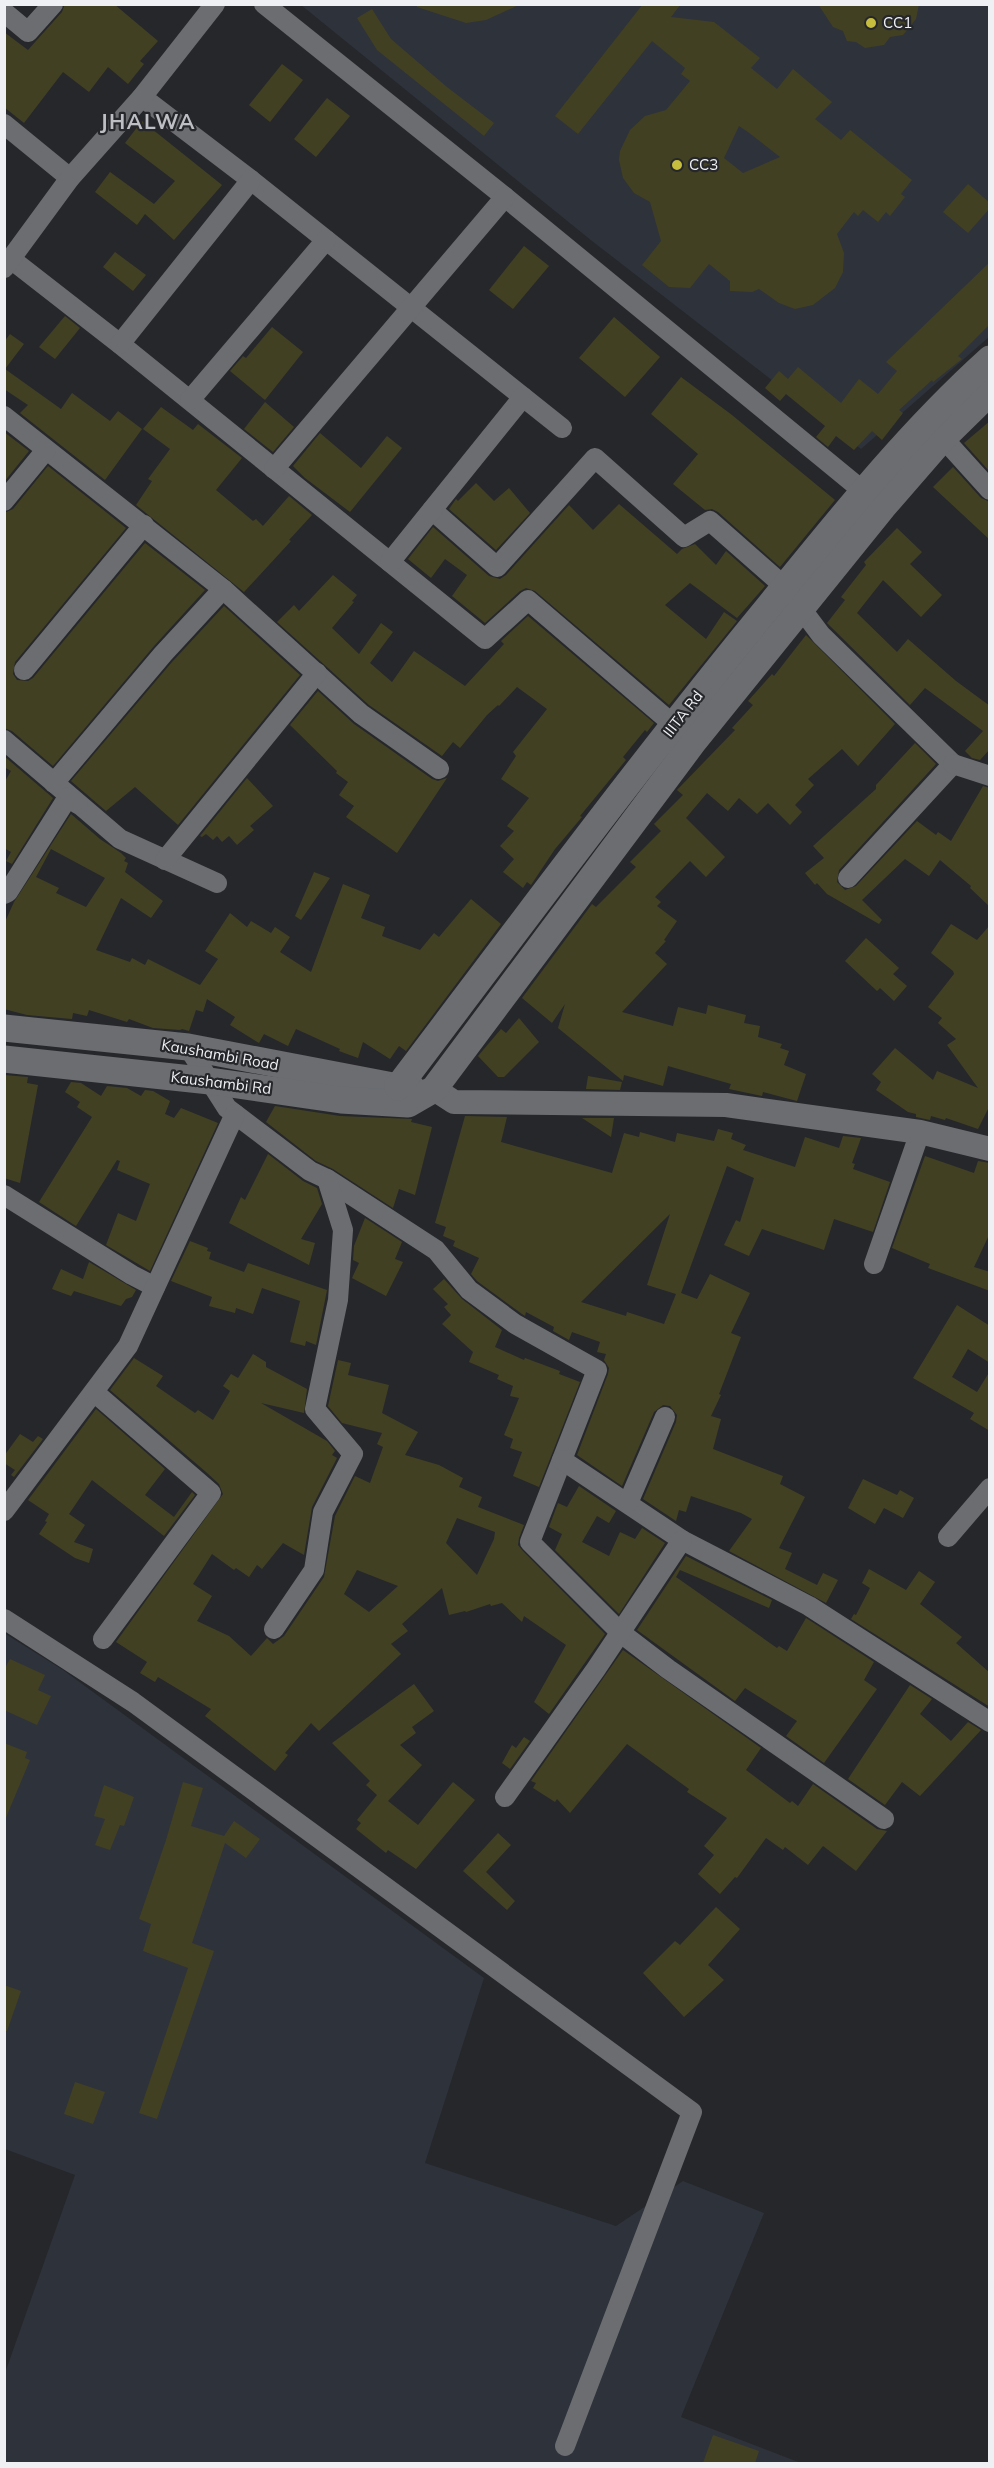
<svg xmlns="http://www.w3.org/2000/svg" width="994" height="2468" font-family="Mulish,sans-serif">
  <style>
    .built { fill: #2e323b }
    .building { fill: #424023; fill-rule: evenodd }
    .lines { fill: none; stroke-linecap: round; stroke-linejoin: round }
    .minor { stroke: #6b6d71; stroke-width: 20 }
    .tertiary { stroke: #6b6d71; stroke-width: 24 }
    .secondary { stroke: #6b6d71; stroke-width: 27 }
    .poi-dot { fill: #c6bc3d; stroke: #26272b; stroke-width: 2 }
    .labels { text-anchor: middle; stroke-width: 4.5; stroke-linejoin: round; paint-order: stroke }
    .poi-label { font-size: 15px; fill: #eff0f3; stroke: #26272b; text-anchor: start }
    .street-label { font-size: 15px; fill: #eff0f3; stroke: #26272b }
    .district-label { font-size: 21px; font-weight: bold; letter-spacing: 1.5px; fill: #bdbfc4; stroke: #26272b }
  </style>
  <rect width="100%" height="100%" fill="#26272b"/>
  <g class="built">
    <polygon points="301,5 989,5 989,337 861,449 592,241"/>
    <polygon points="4,1633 63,1670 484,1978 425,2163 616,2226 683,2181 764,2213 681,2417 801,2463 5,2463 5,2373 75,2175 5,2149"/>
  </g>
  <g class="building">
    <polygon points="65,4 114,4 158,41 140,61 144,64 128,84 108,67 89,92 63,72 24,123 4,107 4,32 28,50 62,12"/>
    <polygon points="417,4 521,4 486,20 466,23 417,7"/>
    <path d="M643 4H681L671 17 714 22 760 58 751 68 777 89 793 69 832 102 815 119 841 140 850 130 912 180 901 194 905 197 890 216 886 212 878 222 863 210 858 216 854 212 837 234 844 253 843 272 835 288 813 305 795 309 779 303 759 289 752 292 730 291V281L709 264 690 288 669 287 642 265 661 241 650 202 634 193 623 178 619 160 620 151 630 130 645 116 666 110 690 81 681 74 685 68 652 41 578 134 555 116ZM739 126 748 132 780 157 743 173 724 158Z"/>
    <polygon points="818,4 919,4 916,19 903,35 890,37 884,45 865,48 856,42 847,41 843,31 833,27"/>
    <polygon points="372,9 391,39 447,87 494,123 484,136 377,50 357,18"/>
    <polygon points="282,64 303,80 270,122 249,105"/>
    <polygon points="327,98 350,116 316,157 294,139"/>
    <polygon points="142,121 222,185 174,240 145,214 137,225 95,192 110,172 154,204 175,181 125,143"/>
    <polygon points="968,184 990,203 990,208 968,233 943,212"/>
    <polygon points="524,246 549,266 513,309 489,290"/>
    <polygon points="115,252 146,275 133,291 103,267"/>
    <polygon points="990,262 990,324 958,356 962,359 933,382 932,380 899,410 903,413 882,440 872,431 854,450 836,436 828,447 816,437 825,426 786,394 780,401 765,388 779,371 788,379 798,367 841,403 859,379 878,394 897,371 886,362"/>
    <polygon points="65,316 80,328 55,359 39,347"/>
    <polygon points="614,317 660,357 625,397 579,358"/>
    <polygon points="272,327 303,352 265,400 230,371 243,356 246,358"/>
    <polygon points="10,334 24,344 5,369 61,409 72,393 110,421 118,411 142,429 105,480 20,413 28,405 4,389 4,342"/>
    <polygon points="681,377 732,415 835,500 780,567 718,512 712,509 705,510 673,484 698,454 651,414"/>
    <polygon points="265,402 294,427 273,452 244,429"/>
    <polygon points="161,407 193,430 198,424 242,458 216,490 253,521 256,519 263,526 289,496 312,515 289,540 291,541 244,592 136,505 152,481 148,479 170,449 143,429"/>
    <polygon points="990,421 990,472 964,443"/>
    <polygon points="4,432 29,451 4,482"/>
    <polygon points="320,433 361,468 387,436 402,448 350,512 305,478 293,466"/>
    <polygon points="48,466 126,528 15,662 13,674 17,680 28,681 33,678 145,543 205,590 154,646 53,766 12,731 4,728 4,513 13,509"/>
    <polygon points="953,467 981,498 990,502 990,540 933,487"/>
    <polygon points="476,483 494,501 509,488 530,513 496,550 449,509 456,499 458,501"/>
    <polygon points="619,504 677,554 682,549 695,544 716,565 726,551 765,586 737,618 690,583 665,605 706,639 724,612 737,621 669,705 535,591 526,588 520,591 485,623 452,596 467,575 445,559 431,578 408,559 433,527 489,576 500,579 506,575 569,505 593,530"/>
    <polygon points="897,528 922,552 910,564 942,595 921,617 883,580 857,613 897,652 908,639 956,681 990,706 990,749 980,760 972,758 965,751 983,731 925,688 910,705 827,623 845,600 841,597 866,565 864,562"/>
    <polygon points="333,575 357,595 352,601 354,602 332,628 359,654 381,623 393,632 370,663 392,682 414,651 465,686 504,644 501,641 528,616 654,723 647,732 645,730 623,757 626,760 580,816 582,817 555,849 531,885 527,882 523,888 503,872 514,859 500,846 514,831 507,826 529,798 501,779 516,756 513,752 547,709 517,687 499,706 498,705 487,715 460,748 453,742 442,756 369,705 277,622 294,605 299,611"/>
    <polygon points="224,606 300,675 178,825 135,787 106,811 71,781 172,662"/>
    <polygon points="806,635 895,724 858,766 842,749 808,779 814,785 795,805 802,812 790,825 768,803 757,814 739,798 728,811 707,793 686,818 725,857 706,877 690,861 655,897 661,902 657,906 677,921 664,940 666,941 655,953 667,964 622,1012 673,1026 678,1007 706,1014 708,1005 746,1015 744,1023 760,1026 758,1037 782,1044 780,1048 789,1051 784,1065 806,1074 797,1101 763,1092 762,1096 729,1089 731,1084 668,1066 663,1086 624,1075 623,1081 558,1028 565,1004 552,1023 522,998 592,904 596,907 636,867 630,862 661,831 654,824 683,795 677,790 735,730 732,728 753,705 748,701 772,674 774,676"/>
    <polygon points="318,691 354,724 432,779 438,781 447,778 397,853 346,817 354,806 339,795 348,782 336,773 337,771 290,725"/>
    <polygon points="915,743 936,764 839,870 837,882 845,890 856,886 917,821 936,835 938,832 951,841 983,786 990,788 990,907 970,888 971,886 940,860 929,876 905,859 862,900 882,920 879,924 827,894 817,883 815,885 805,873 824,858 813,846 876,789 876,785"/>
    <polygon points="4,756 53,798 12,864 6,861 11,852 4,848 4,783 11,771 4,767"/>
    <polygon points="247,778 273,806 250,826 254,830 237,845 229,836 222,842 217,836 213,840 206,834 202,837 200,836"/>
    <path d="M71 814 100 839 121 853 126 858 124 861 128 863 125 872 163 901 151 918 121 898 96 950 130 962 132 958 145 965 148 959 200 985 218 959 205 951 230 913 247 927 251 921 271 933 275 927 290 937 280 952 311 972 343 884 370 895 361 918 385 927 382 936 420 950 434 933 439 937 471 899 501 924 406 1051 399 1046 390 1059 363 1042 358 1058 339 1051 340 1049 296 1029 288 1046 264 1034 259 1043 230 1025 235 1017 207 999 203 1012 196 1010 189 1031 182 1029 180 1030 153 1028 129 1019 127 1022 89 1010 87 1016 73 1013 72 1019 27 1015 4 1009V924L14 902ZM51 849 105 878 86 907 56 893 59 888 36 877Z"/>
    <polygon points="314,872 330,878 301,920 295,916"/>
    <polygon points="951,924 977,940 990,925 990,1105 978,1129 946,1118 945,1120 931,1116 930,1120 916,1117 916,1114 908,1112 876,1090 881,1082 872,1074 895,1048 933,1080 937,1071 978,1088 947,1045 956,1039 938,1023 942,1018 928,1007 954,974 953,971 931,953"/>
    <polygon points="866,938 899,968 893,974 907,986 894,1001 880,988 877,991 845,961"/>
    <polygon points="519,1018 539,1042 504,1077 498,1077 478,1056 501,1029 506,1033"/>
    <polygon points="4,1075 28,1077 27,1083 38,1085 20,1183 4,1178"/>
    <polygon points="588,1076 622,1082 620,1090 586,1089"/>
    <polygon points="71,1082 81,1083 101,1096 107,1086 127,1088 141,1096 145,1090 153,1091 170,1101 165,1114 174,1118 181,1108 218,1123 150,1271 106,1245 118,1213 136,1221 150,1184 117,1170 120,1161 117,1160 76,1226 39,1202 92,1117 77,1107 80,1102 65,1092"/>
    <polygon points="275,1106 340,1116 412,1119 411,1122 432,1127 415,1195 399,1189 393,1208 333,1169 316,1161 266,1122"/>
    <path d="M465 1116 507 1117 501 1142 612 1173 624 1133 639 1137 640 1132 675 1142 677 1133 714 1141 718 1129 733 1133 731 1139 746 1145 743 1150 795 1167 805 1137 839 1148 843 1136 861 1138 852 1163 855 1164 853 1169 890 1182 873 1232 834 1219 824 1250 762 1229 749 1256 724 1245 736 1220 740 1222 754 1178 727 1166 681 1293 697 1299 710 1274 750 1293 731 1333 741 1337 719 1394 721 1395 711 1416 721 1419 713 1449 783 1476 780 1484 805 1497 779 1548 792 1553 785 1569 817 1585 823 1573 838 1580 826 1603 729 1551 752 1519 741 1513 691 1496 686 1512 679 1510 676 1521 643 1499 676 1422 677 1415 670 1406 663 1405 654 1412 622 1486 577 1455 608 1374 609 1368 604 1360 606 1354 597 1352 600 1342 572 1332 569 1340 553 1331 554 1327 526 1312 525 1316 522 1314 477 1281 471 1274 479 1258 453 1246 455 1241 443 1236 446 1227 435 1223ZM670 1214 647 1285 676 1294 664 1324 627 1312 626 1316 581 1302Z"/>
    <polygon points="582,1118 614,1118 611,1137"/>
    <polygon points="268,1154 303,1181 317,1188 322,1204 301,1239 315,1243 309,1265 229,1223 241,1197 245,1200"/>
    <polygon points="925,1156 974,1173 978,1161 990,1163 989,1235 974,1267 990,1272 990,1291 928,1268 930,1264 892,1248"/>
    <polygon points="365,1218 402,1242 395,1259 403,1262 386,1296 352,1278 359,1263 353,1260 354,1246"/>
    <polygon points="190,1241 208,1248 207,1251 211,1252 209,1259 244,1272 248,1263 327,1290 316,1345 306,1341 305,1346 290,1342 300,1301 262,1288 253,1314 236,1308 235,1313 209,1306 212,1297 171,1281"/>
    <polygon points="89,1262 136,1290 132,1297 126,1299 121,1306 74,1291 71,1296 52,1289 61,1269 83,1279"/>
    <polygon points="444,1279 462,1299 502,1330 495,1347 524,1360 525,1358 560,1371 559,1374 580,1382 539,1487 513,1476 522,1452 510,1448 513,1439 504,1435 519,1398 510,1396 513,1386 497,1379 499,1375 469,1362 473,1352 442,1324 451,1315 444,1307 448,1304 433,1289"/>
    <polygon points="957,1305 990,1326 990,1363 968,1349 952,1377 977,1392 990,1371 990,1431 970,1419 974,1413 913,1378"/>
    <path d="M253 1354 266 1362V1367L307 1389 304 1413 261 1403 327 1441 335 1451 332 1455 337 1458 312 1507 304 1555 283 1543 262 1569 257 1565 249 1577 236 1568 234 1570 212 1554 193 1584 212 1596 197 1621 229 1636 251 1656 267 1638 273 1644 284 1636 324 1577 335 1516 355 1476 370 1483 383 1447 377 1444 382 1433 342 1423 328 1406 338 1360 351 1363 348 1375 389 1385 382 1413 418 1432 405 1455 439 1465 463 1478 459 1487 482 1497 478 1507 524 1525 519 1538 518 1545 522 1550 605 1634 549 1714 534 1702 566 1645 524 1616 522 1622 502 1603 491 1606 490 1604 466 1612 465 1611 449 1615 442 1588 402 1624 408 1631 391 1644 401 1654 319 1731 311 1723 285 1753 288 1755 275 1771 205 1716 211 1709 158 1677 155 1682 140 1673 147 1662 116 1642 223 1494 219 1484 206 1472 110 1390 134 1358 163 1376 156 1386 195 1413 198 1410 213 1420 230 1391 223 1386 231 1374 238 1378ZM457 1518 495 1532 494 1539 477 1575 446 1543ZM357 1570 398 1586 369 1612 344 1594Z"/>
    <polygon points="96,1409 165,1469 145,1495 174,1517 192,1492 195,1495 164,1536 92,1480 69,1514 85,1525 74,1542 93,1549 89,1563 75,1558 39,1534 47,1522 45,1521 49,1514 28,1500"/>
    <polygon points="20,1434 33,1442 38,1436 43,1439 14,1477 11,1475 15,1470 4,1463 4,1456"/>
    <polygon points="863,1479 897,1495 900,1490 914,1498 903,1518 884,1508 875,1524 848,1508"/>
    <polygon points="579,1486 616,1511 609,1523 597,1516 582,1542 609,1556 620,1532 635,1539 642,1528 665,1543 619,1614 555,1550 562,1534 549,1527 558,1503 567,1507"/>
    <polygon points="686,1556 772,1600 769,1608 680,1570 676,1577 777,1648 779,1646 787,1651 806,1618 874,1662 864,1680 877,1689 824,1763 786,1736 797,1721 745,1688 735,1701 637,1630"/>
    <polygon points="869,1569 906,1590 919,1571 935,1582 920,1604 962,1637 956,1643 990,1673 990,1707 851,1619 854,1614 856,1615 870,1588 862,1583"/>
    <polygon points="623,1650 761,1748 746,1770 790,1803 792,1801 798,1806 813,1784 877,1829 887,1831 856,1871 823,1846 808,1865 785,1847 783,1850 766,1838 737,1878 735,1877 720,1894 698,1874 714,1855 704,1846 727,1818 687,1792 689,1789 627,1744 570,1813 557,1799 555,1802 533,1788 536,1783 531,1781"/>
    <polygon points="10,1659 45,1675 38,1690 51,1696 37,1725 4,1710 4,1670"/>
    <polygon points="414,1684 434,1711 412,1727 416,1733 400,1745 422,1765 388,1801 418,1825 453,1782 475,1800 416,1869 388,1850 386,1853 356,1829 361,1823 357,1820 377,1795 366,1785 370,1781 332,1743"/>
    <polygon points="910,1685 932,1699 920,1714 951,1741 968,1722 981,1730 920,1796 902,1782 885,1805 848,1779"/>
    <polygon points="524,1737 530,1741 510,1769 502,1763 512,1745 516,1748"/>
    <polygon points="4,1743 27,1752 25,1758 30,1760 5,1820"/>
    <polygon points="183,1782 203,1788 191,1826 224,1836 234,1821 260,1839 246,1858 225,1843 192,1943 214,1951 157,2119 139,2113 188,1968 143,1951 151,1924 139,1919 166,1840"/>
    <polygon points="104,1785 134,1797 124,1826 120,1825 110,1850 95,1845 105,1819 94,1816"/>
    <polygon points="498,1833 511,1845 486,1872 515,1901 507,1910 463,1871"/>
    <polygon points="716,1907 740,1929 708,1965 724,1980 684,2017 643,1973 675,1941 680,1945"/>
    <polygon points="4,1985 21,1991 7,2031 4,2031"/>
    <polygon points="75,2082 105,2092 93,2124 64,2114"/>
    <polygon points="713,2435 759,2451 755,2463 703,2463"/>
  </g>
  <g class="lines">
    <g class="minor">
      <polyline points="264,4 505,197 874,500"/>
      <polyline points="4,12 28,32 53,4"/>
      <polyline points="142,97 251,180 562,428"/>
      <polyline points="4,124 70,178"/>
      <polyline points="11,259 120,344 485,639 528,600 682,732"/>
      <polyline points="4,268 70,178 142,97 215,4"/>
      <polyline points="120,344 251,180"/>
      <polyline points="190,400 326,240"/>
      <polyline points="4,416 223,589 361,714 439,769"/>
      <polyline points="943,438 990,490"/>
      <polyline points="274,469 505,197"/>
      <polyline points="4,501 46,450"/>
      <polyline points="432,510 497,567 595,458 684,537 710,521 785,587 821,635 953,764 848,878"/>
      <polyline points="390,562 523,397"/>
      <polyline points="24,670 144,525"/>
      <polyline points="4,740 120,839 217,883"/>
      <polyline points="953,764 990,776"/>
      <polyline points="54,783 163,654 223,589"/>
      <polyline points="165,860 317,673"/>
      <polyline points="4,894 8,892 68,797 78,804"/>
      <polyline points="188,1047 227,1108 310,1171 327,1179 436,1250 469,1290 515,1324 597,1370 530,1542 621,1633 668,1669 884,1819"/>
      <polyline points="4,1195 132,1275 155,1287"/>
      <polyline points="874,1264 920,1132"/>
      <polyline points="94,1392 211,1493 103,1639"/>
      <polyline points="562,1460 682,1540 809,1606 990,1722"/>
      <polyline points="628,1503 665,1417"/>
      <polyline points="4,1511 128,1346 235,1114"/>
      <polyline points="948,1537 990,1488"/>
      <polyline points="4,1619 133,1702 692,2112 565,2446"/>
      <polyline points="274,1629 314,1570 323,1512 353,1454 315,1409 338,1300 343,1230 327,1179"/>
      <polyline points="505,1797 596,1669 682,1540"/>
    </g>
    <polyline class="tertiary" points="434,1089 454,1102 726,1105 920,1132 990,1149"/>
    <g class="secondary">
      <polyline points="4,1028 188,1047 398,1087 412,1088"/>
      <polyline points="4,1059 210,1081 341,1100 408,1104 434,1089 694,741 883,507 943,438 990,392"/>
      <path d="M398 1087C520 926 641 762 770 605 839 520 908 433 990 359"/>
    </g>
  </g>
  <g class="poi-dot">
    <circle cx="871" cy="23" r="6"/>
    <circle cx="677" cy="165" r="6"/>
  </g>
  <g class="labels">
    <g class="poi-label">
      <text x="883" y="28">CC1</text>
      <text x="689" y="170">CC3</text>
    </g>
    <g class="street-label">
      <text transform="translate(683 714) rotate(-52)" y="5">IIITA Rd</text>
      <text transform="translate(220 1055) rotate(10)" y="5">Kaushambi Road</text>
      <text transform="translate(221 1083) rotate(7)" y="5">Kaushambi Rd</text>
    </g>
    <g class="district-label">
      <text x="148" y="129">JHALWA</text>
    </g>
  </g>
  <rect width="994" height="2468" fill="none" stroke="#eff0f3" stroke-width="12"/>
</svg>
